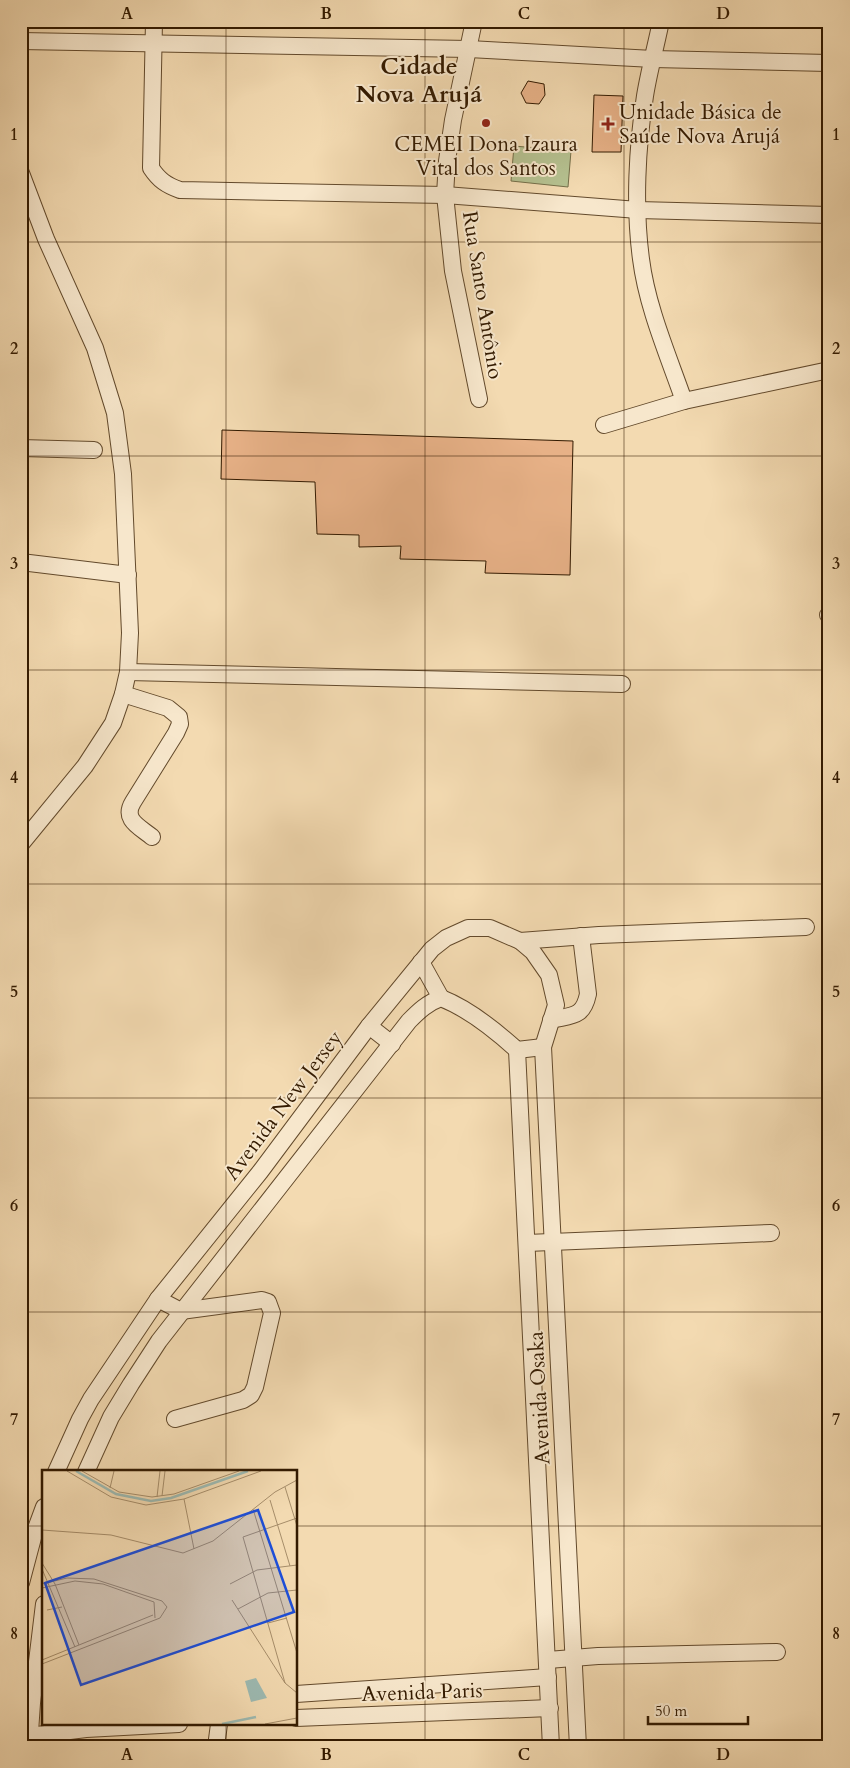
<svg xmlns="http://www.w3.org/2000/svg" width="850" height="1768" font-family="Cardo,serif">
  <style>
    .green { fill: #b5c190; stroke: #746e48 }
    .building { fill: #e7b187; stroke: #331a00 }
    .lines { fill: none; stroke-linecap: round; stroke-linejoin: round }
    .minor-casing { stroke: #634a2c; stroke-width: 18 }
    .minor { stroke: #f7e7cc; stroke-width: 16 }
    .grid { fill: none; stroke: #331a00; stroke-width: 1; stroke-opacity: 0.55 }
    .poi-dot { fill: #8f2418; stroke: #f7e7cc; stroke-width: 2 }
    .labels { text-anchor: middle; stroke-width: 4; stroke-linejoin: round; paint-order: stroke }
    .poi-label { font-size: 21px; fill: #331a00; stroke: #f7e7cc; text-anchor: start }
    .street-label { font-size: 21px; fill: #331a00; stroke: #f7e7cc }
    .quarter-label { font-size: 24px; font-weight: bold; fill: #331a00; stroke: #f7e7cc }
    .inset-river { fill: none; stroke: #9dbab2; stroke-width: 2.5 }
    .inset-road { fill: none; stroke: #a68d6a; stroke-width: 1 }
    .view { fill: #1d4ed8; fill-opacity: 0.15; stroke: #1d4ed8; stroke-width: 2.5 }
    .inset-edge { fill: none; stroke: #331a00; stroke-width: 2.5 }
    .neatline { fill: none; stroke: #331a00; stroke-width: 2 }
    .grid-label { font-size: 16px; text-anchor: middle; font-weight: bold; fill: #331a00 }
  </style>
  <rect width="100%" height="100%" fill="#f3dab1"/>
  <filter id="stains"><feTurbulence type="fractalNoise" baseFrequency=".004" numOctaves="4"/><feColorMatrix values="0 0 0 0 .2 0 0 0 0 .09 0 0 0 0 .02 0 0 0 .5 -.17"/></filter>
  <radialGradient id="worn" r=".72"><stop offset=".6" stop-color="#630" stop-opacity="0"/><stop offset="1" stop-color="#630" stop-opacity=".3"/></radialGradient>
  <polygon class="green" points="514,146 571,151 568,187 511,181"/>
  <g class="building">
    <polygon points="528,81 544,84 545,95 539,104 526,103 521,93"/>
    <polygon points="594,95 623,96 621,152 592,152"/>
    <polygon points="222,430 573,441 570,575 485,573 486,561 400,559 401,546 359,547 359,535 317,534 315,482 221,479"/>
  </g>
  <g class="lines">
    <defs>
      <g id="minor">
        <path d="M154 21 151 168C159 180 166 185 180 190L445 195 638 210 829 215"/>
        <polyline points="474,21 453,120 447,161 445,195 453,271 479,399"/>
        <path d="M661 21C656 46 649 71 645 96 637 147 634 207 641 259 647 307 668 355 684 401"/>
        <polyline points="21,41 469,49 653,59 829,63"/>
        <polyline points="21,173 46,239 95,348 115,413 123,474 130,633 128,672 123,694 113,723 85,766 21,844"/>
        <polyline points="604,425 684,401 829,370"/>
        <polyline points="21,448 94,450"/>
        <polyline points="21,562 128,575"/>
        <polyline points="828,615 829,616"/>
        <polyline points="128,672 622,684"/>
        <path d="M123 694 168 708 179 717 180 724 176 733 133 802C122 820 140 827 152 837"/>
        <polyline points="520,941 599,935 806,927"/>
        <polyline points="421,962 441,998"/>
        <path d="M551 1020C572 1015 583 1018 588 994L581 936"/>
        <polyline points="369,1026 392,1044"/>
        <polyline points="517,1050 551,1747"/>
        <polyline points="527,1243 771,1233"/>
        <polyline points="158,1299 181,1311 262,1300 268,1302 272,1313 255,1387 251,1395 243,1400 175,1419"/>
        <polyline points="56,1472 80,1419 91,1399 158,1299 260,1172 369,1026 432,949 446,938 468,928 490,928 520,941 533,952 549,975 556,1005 543,1047 578,1747"/>
        <path d="M86 1472 111 1417 131 1384 159 1341 409 1021C419 1011 427 1003 441 998 469 1009 495 1030 517 1050L543 1047"/>
        <polyline points="21,1583 34,1534 44,1507"/>
        <polyline points="548,1660 598,1656 777,1652"/>
        <polyline points="296,1694 548,1677"/>
        <polyline points="296,1718 550,1708"/>
        <polyline points="21,1737 86,1729 179,1724"/>
        <polyline points="29,1747 32,1703 44,1604"/>
        <polyline points="216,1747 219,1724"/>
      </g>
    </defs>
    <use href="#minor" class="minor-casing"/>
    <use href="#minor" class="minor"/>
  </g>
  <path class="grid" d="M226 21V1472M425 21V1747M624 21V1747M21 242H829M21 456H829M21 670H829M21 884H829M21 1098H829M21 1312H829M21 1526H44M296 1526H829M226 1724V1747"/>
  <g class="poi-dot">
    <circle cx="486" cy="123" r="5"/>
    <path d="M605.5 116.5h5v5h5v5h-5v5h-5v-5h-5v-5h5z"/>
  </g>
  <g class="labels">
    <g class="poi-label">
      <text x="619" y="119">Unidade Básica de<tspan x="619" dy="24">Saúde Nova Arujá</tspan></text>
      <text x="486" y="151" text-anchor="middle">CEMEI Dona Izaura<tspan x="486" dy="24">Vital dos Santos</tspan></text>
    </g>
    <g class="street-label">
      <text transform="translate(483 295) rotate(81)" y="7">Rua Santo Antônio</text>
      <text transform="translate(283 1105) rotate(-53)" y="7">Avenida New Jersey</text>
      <text transform="translate(539 1398) rotate(-93)" y="7">Avenida Osaka</text>
      <text transform="translate(422 1692) rotate(-2)" y="7">Avenida Paris</text>
    </g>
    <g class="quarter-label">
      <text x="419" y="74">Cidade<tspan x="419" dy="28">Nova Arujá</tspan></text>
    </g>
  </g>
  <g transform="translate(42 1470)">
    <rect width="255" height="255" fill="#f3dab1"/>
    <path d="M214 208 225 228 209 232 203 211Z" fill="#9dbab2"/>
    <path class="inset-river" d="M34 1 74 24 109 31 129 28 206 1M180 254 214 247"/>
    <path class="inset-road" d="M25 1 69 27 104 35 142 29 219 1M40 1 77 22 110 27 132 24 197 1M243 17 255 56M68 18 72 1M120 26 123 1M115 27 118 1M142 29 152 79M228 30 248 96M211 39 255 183M0 60 69 65 141 83 171 71 233 22 255 10M0 93 13 114 37 175M0 99 33 177M0 114 25 108 52 109 120 131 125 137 118 148 0 194M188 114 215 100 255 95M0 118 33 111 61 114 112 132 113 148M190 130 243 213 255 223M196 139 226 123 255 120M5 140 20 137M226 153 245 148M0 190 111 145M243 213 201 67 255 48M223 254 255 248"/>
    <path class="view" d="M216 40 252 142 39 215 3 113Z"/>
    <rect width="255" height="255" class="inset-edge"/>
  </g>
  <rect width="850" height="1768" fill="none" stroke="#f3dab1" stroke-width="55"/>
  <path d="M648 1716v8h100v-8" fill="none" stroke="#331a00" stroke-width="2.5"/>
  <text x="655" y="1716" font-size="15" fill="#331a00" stroke="#f7e7cc" stroke-width="4" paint-order="stroke">50 m</text>
  <rect x="28" y="28" width="794" height="1712" class="neatline"/>
  <g class="grid-label">
    <text x="127" y="19">A</text>
    <text x="326" y="19">B</text>
    <text x="524" y="19">C</text>
    <text x="723" y="19">D</text>
    <text x="14" y="140">1</text>
    <text x="836" y="140">1</text>
    <text x="14" y="354">2</text>
    <text x="836" y="354">2</text>
    <text x="14" y="569">3</text>
    <text x="836" y="569">3</text>
    <text x="14" y="783">4</text>
    <text x="836" y="783">4</text>
    <text x="14" y="997">5</text>
    <text x="836" y="997">5</text>
    <text x="14" y="1211">6</text>
    <text x="836" y="1211">6</text>
    <text x="14" y="1425">7</text>
    <text x="836" y="1425">7</text>
    <text x="14" y="1639">8</text>
    <text x="836" y="1639">8</text>
    <text x="127" y="1760">A</text>
    <text x="326" y="1760">B</text>
    <text x="524" y="1760">C</text>
    <text x="723" y="1760">D</text>
  </g>
  <rect width="100%" height="100%" filter="url(#stains)"/>
  <rect width="100%" height="100%" fill="url(#worn)"/>
</svg>
